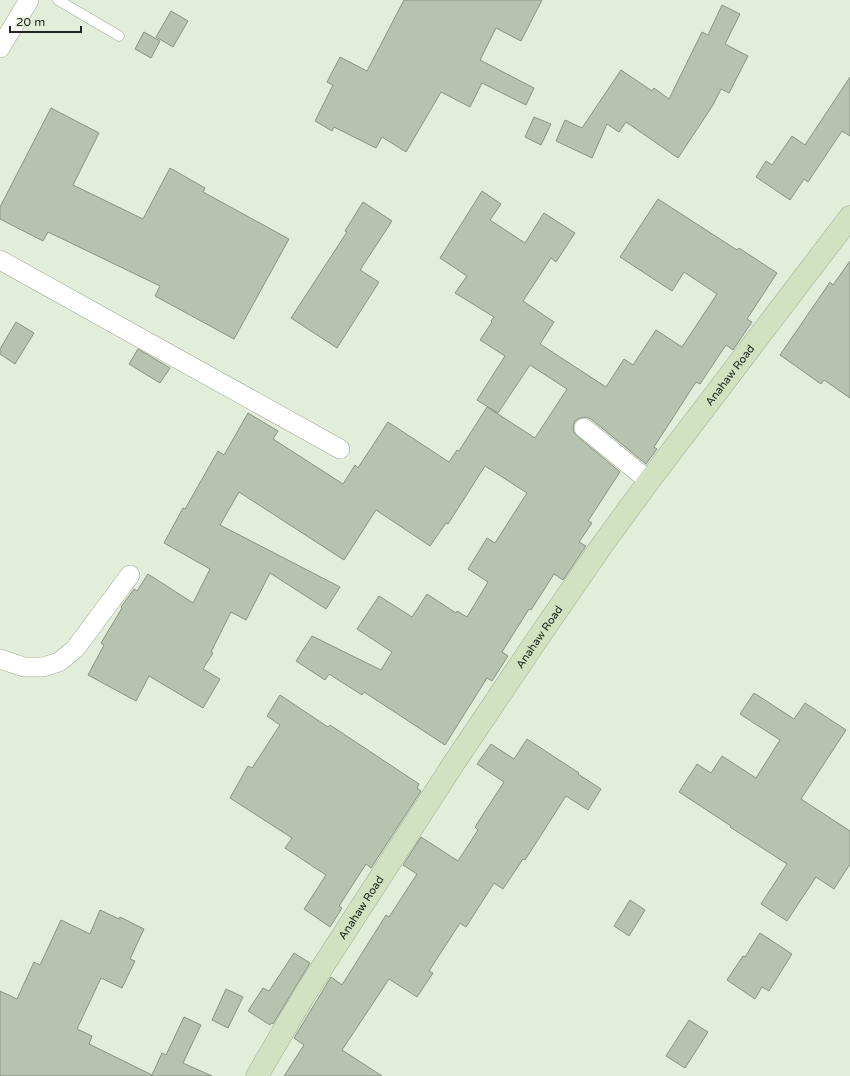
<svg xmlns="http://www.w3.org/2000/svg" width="850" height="1076" font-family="'Varela Round',sans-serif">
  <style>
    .building { fill: #b7c2af; stroke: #899381 }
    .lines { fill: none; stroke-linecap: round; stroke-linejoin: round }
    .lane-casing { stroke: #9ea996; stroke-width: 11 }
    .street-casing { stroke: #9ea996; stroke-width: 20 }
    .secondary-casing { stroke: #9ea996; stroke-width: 23 }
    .lane { stroke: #fff; stroke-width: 10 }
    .street { stroke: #fff; stroke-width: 19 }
    .secondary { stroke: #d2e2c0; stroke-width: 22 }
    .labels { text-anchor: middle; stroke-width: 3.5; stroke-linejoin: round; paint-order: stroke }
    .street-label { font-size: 11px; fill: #21251e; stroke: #e2eeda }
  </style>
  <rect width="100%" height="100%" fill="#e2eeda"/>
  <g class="building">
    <polygon points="404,0 542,0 521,41 496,28 480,60 534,88 526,105 482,83 470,107 441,92 406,152 382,137 376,148 334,127 332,131 315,121 333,85 327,82 340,57 367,71"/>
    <polygon points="722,5 740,14 725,44 748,56 729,93 721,89 713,105 678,158 626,122 619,132 607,124 592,158 556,141 565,120 582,128 621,70 652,91 654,88 669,99 702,32 708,35"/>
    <polygon points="171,11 188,21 173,47 156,37"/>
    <polygon points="144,32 160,41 151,58 135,49"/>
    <polygon points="850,77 850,136 842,131 808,182 804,179 790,200 756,177 766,161 772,165 792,136 805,145"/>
    <polygon points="51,108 99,133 73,185 143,219 170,168 205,188 203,192 289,239 234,339 155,296 160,286 48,232 43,241 0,219 0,207"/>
    <polygon points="534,117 551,124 541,145 525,137"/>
    <polygon points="482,191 501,204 490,220 525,243 544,213 575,233 556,262 551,258 523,301 554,322 540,344 606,387 624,359 633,365 656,330 682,347 717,294 684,272 672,291 620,257 658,199 737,250 739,248 777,273 747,319 752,322 735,347 733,350 726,345 700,384 696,382 654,447 657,449 646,464 591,419 586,417 580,418 575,421 573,427 574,432 577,436 620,472 588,521 592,523 579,542 586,546 563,580 554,574 531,610 529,609 502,652 508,656 492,681 487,678 445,745 364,692 362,695 329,674 325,680 296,661 312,636 381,670 392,652 357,629 379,596 412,617 427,594 456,613 457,611 467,617 488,582 468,569 487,538 495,543 527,493 485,466 448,524 446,523 430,546 376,510 344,560 239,492 220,525 340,587 326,609 270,573 246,620 231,612 211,652 213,653 203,669 220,679 203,708 149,676 136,701 88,675 104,645 101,643 122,608 121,607 134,589 137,591 148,574 193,603 210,569 164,543 183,508 185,509 218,451 224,455 248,413 278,431 273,439 343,484 355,465 358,468 388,422 449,462 457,450 459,451 487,407 535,438 567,389 530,365 498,413 477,400 505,356 480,340 492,322 491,321 494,317 455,293 467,276 440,258"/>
    <polygon points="363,202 392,221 360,270 379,282 337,348 291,318 347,232 345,231"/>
    <polygon points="850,261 850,398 824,380 821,384 780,355 830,282 833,285"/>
    <polygon points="16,322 34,333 15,364 0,354 0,349"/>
    <polygon points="138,349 170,368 160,383 129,364"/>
    <polygon points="754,693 794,719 805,703 846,730 801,799 850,831 850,864 834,889 816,877 787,921 761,904 787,864 730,827 731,826 679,792 697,764 711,773 722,756 756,778 780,740 740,714"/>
    <polygon points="280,695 328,727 330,725 419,784 417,788 421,791 371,868 366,864 339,906 342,908 330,927 304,909 326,875 285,848 292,838 230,798 248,766 252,768 280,725 267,716"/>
    <polygon points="527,739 579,773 578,774 601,789 588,810 566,796 525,860 523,859 503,889 494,883 466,927 460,923 429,971 433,973 417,997 389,979 342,1050 382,1076 284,1076 304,1045 294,1038 331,977 342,985 386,915 389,917 417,874 403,865 421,837 458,861 478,830 475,827 504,782 477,764 491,744 514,759"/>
    <polygon points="630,900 645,910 629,936 614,926"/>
    <polygon points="100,910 119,919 120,917 144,929 130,959 135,961 122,988 101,978 77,1029 92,1036 89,1044 152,1075 162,1053 166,1055 184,1017 201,1025 183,1063 212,1076 0,1076 0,991 17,999 34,962 40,965 61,920 90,934"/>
    <polygon points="760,933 792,954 769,991 762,987 755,999 727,980 743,956 745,957"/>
    <polygon points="294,953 310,963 273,1024 271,1023 270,1025 248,1011 263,988 269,991"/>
    <polygon points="226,989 243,997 228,1028 212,1020"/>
    <polygon points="689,1020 708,1032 685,1068 666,1056"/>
  </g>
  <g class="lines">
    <defs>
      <polyline id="lane" points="58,0 119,36"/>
      <g id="street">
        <polyline points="0,48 29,0"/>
        <polyline points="0,260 340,449"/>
        <polyline points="584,428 649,481"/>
        <polyline points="0,659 24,667 43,667 59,662 75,649 130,575"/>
      </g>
      <g id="secondary">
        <path id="s1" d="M257 1076 305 994 452 766 536 641 605 541 649 481 850 217"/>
      </g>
    </defs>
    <use href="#lane" class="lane-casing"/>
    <use href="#street" class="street-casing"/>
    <use href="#secondary" class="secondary-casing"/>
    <use href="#lane" class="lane"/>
    <use href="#street" class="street"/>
    <use href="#secondary" class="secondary"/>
  </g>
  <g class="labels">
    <g class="street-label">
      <text dy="4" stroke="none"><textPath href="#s1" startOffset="846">Anahaw Road</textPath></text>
      <text dy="4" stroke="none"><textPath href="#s1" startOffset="522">Anahaw Road</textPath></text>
      <text dy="4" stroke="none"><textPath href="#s1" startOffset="198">Anahaw Road</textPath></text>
    </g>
  </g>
  <path d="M10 26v6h71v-6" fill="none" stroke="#21251e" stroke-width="2"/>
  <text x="16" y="26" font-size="12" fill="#21251e" stroke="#e2eeda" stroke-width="3" paint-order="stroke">20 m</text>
</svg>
